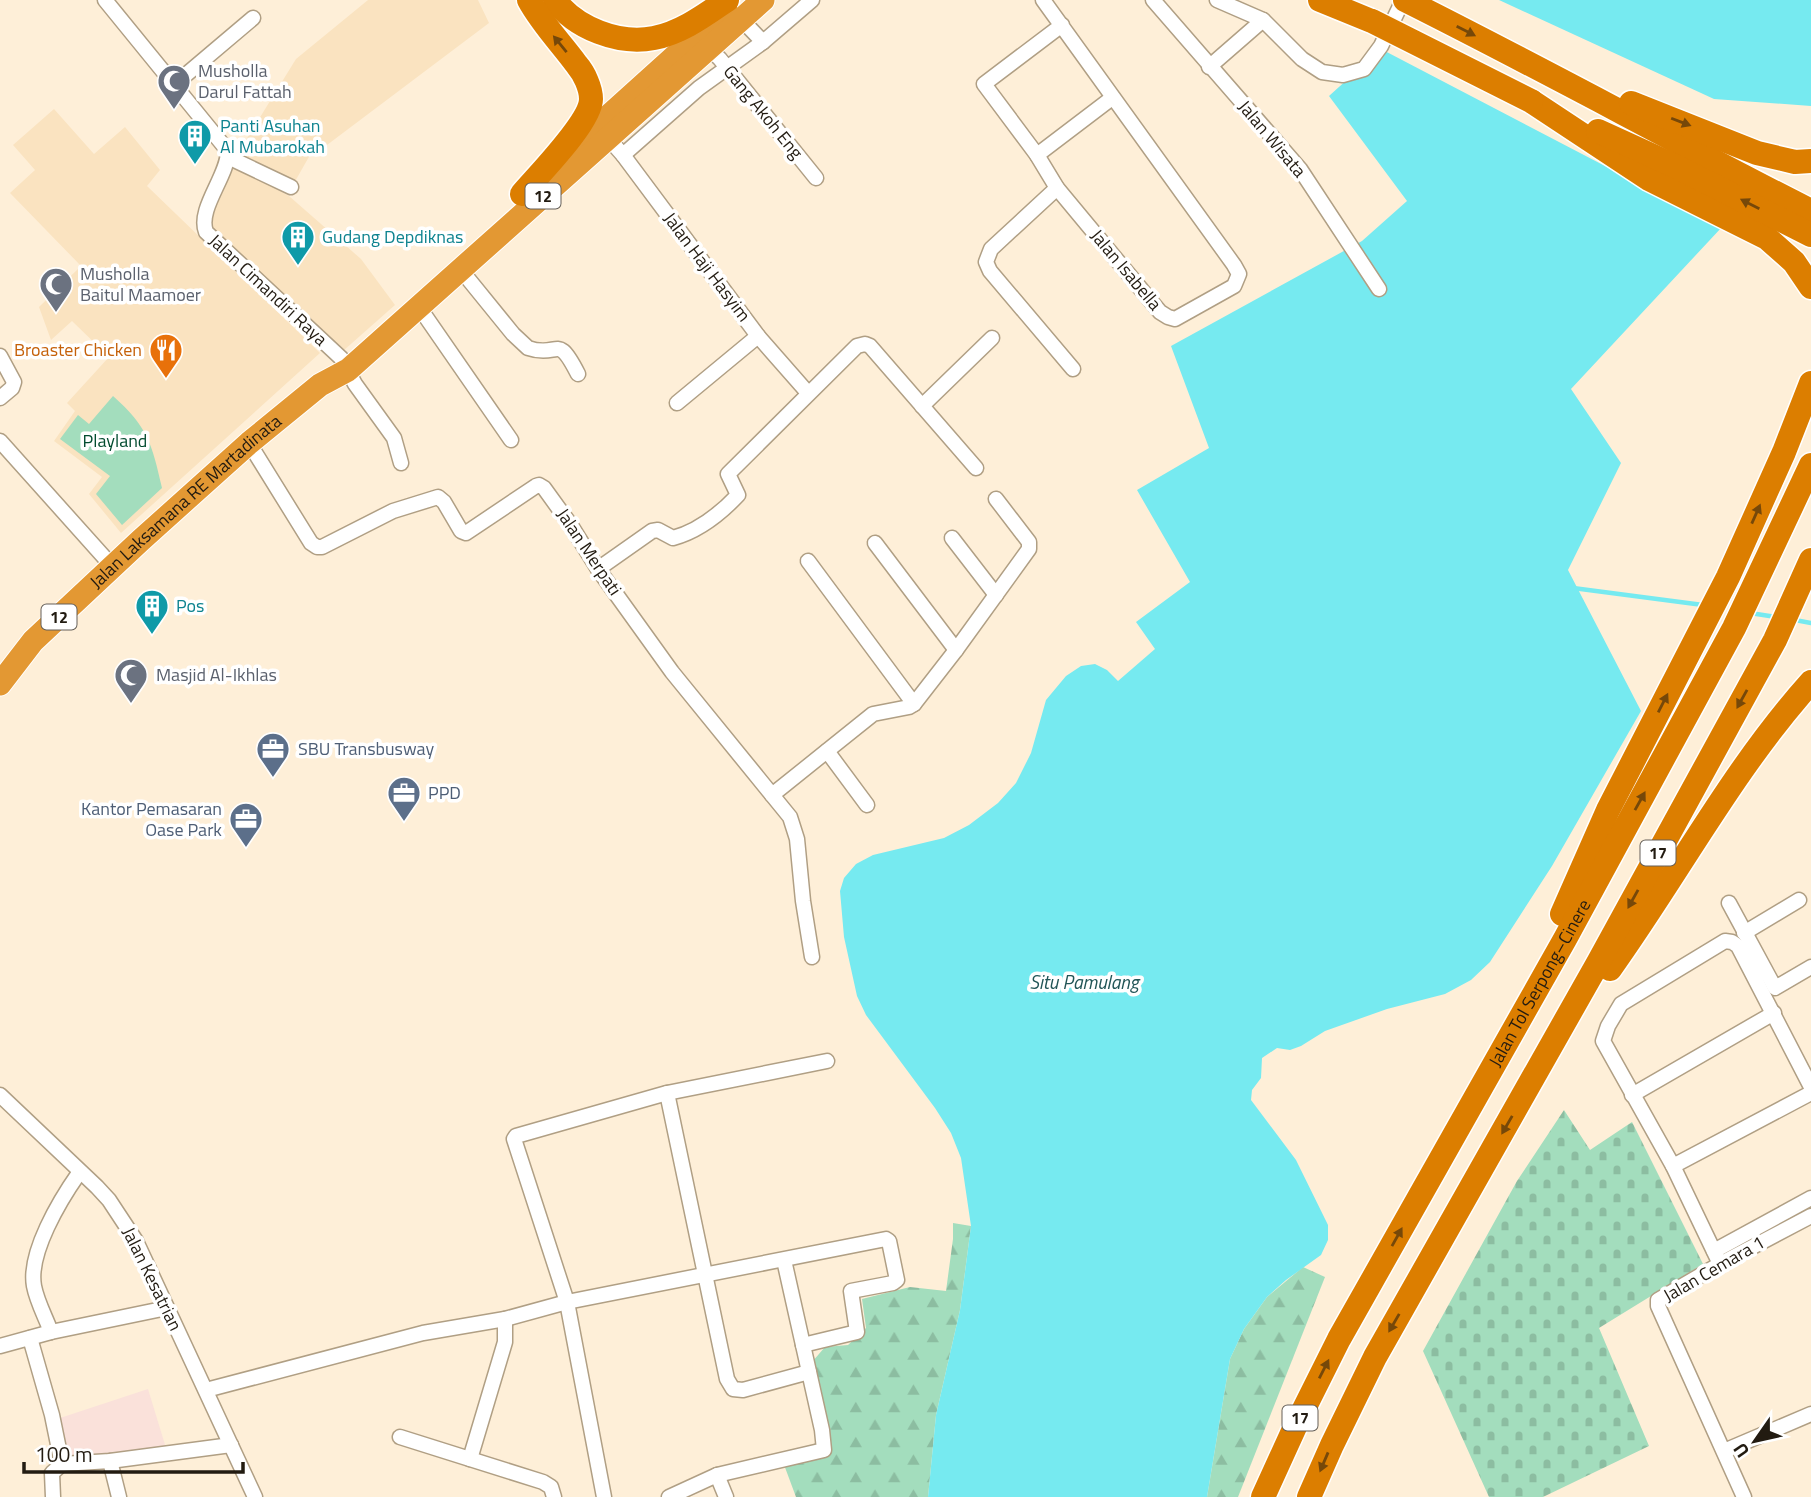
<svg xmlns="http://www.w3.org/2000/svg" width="1811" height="1497" font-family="'Titillium Web',sans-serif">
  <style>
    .built { fill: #fae3c0 }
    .education { fill: #fae1da }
    .forest { fill: url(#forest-firs) }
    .cemetery { fill: url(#cemetery-stones) }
    .park { fill: #a3ddbd }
    .water { fill: #76eaf0 }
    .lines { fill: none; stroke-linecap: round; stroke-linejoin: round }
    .stream { stroke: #76eaf0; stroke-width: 4.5 }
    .minor-casing { stroke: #b09f84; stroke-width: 17 }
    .trunk-casing { stroke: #fff; stroke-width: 25 }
    .motorway-casing { stroke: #fff; stroke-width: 27 }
    .minor { stroke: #fff; stroke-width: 14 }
    .trunk { stroke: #e39833; stroke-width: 23 }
    .motorway { stroke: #dc7e00; stroke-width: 24 }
    .motorway-bridge-casing { stroke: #fff; stroke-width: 27; stroke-linecap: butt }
    .motorway-bridge { stroke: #dc7e00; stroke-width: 24 }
    .oneway { fill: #764809 }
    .labels { text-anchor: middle; stroke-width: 7; stroke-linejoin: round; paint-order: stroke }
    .shield { fill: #fff; stroke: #645f58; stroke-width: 2 }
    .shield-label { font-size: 16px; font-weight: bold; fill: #221b11 }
    .worship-label { font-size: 18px; fill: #5b616d; stroke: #fff; text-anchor: start }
    .street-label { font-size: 18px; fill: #221b11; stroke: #fff }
    .culture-label { font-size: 18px; fill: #0d838f; stroke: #fff; text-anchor: start }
    .food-label { font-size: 18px; fill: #c56008; stroke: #fff; text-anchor: end }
    .park-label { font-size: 18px; fill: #024b2f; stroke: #fff }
    .service-label { font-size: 18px; fill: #4e5e75; stroke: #fff; text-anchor: start }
    .water-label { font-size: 19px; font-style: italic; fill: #225557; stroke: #fff }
  </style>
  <defs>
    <pattern id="forest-firs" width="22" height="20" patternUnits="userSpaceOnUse" patternTransform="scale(1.75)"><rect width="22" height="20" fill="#a3ddbd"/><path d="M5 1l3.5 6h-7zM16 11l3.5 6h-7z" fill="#8cbda1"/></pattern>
    <pattern id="cemetery-stones" width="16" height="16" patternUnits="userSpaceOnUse" patternTransform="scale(1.75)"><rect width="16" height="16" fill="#a3ddbd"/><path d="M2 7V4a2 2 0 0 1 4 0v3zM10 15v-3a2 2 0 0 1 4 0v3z" fill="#8cbda1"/></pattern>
  </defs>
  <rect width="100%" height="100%" fill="#feefd8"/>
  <g class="built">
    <polygon points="368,0 478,0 489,23 323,148 310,155 289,192 233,161 296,59"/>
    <polygon points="54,109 94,154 125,127 160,170 147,186 320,353 121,533 89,494 102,477 54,441 75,411 67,403 109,357 72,321 51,340 39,307 81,266 10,193 35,170 13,145"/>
    <polygon points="232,164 289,196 361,259 395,305 343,351 207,228"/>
  </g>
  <polygon class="education" points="148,1389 166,1448 65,1460 57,1419"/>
  <g class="forest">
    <polygon points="953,1223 971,1226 960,1310 936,1415 928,1497 796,1497 783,1462 804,1452 823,1437 812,1362 825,1347 848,1345 866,1328 862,1299 910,1287 946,1291 953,1239"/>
    <polygon points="1303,1267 1325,1277 1238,1497 1207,1497 1230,1359 1244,1329 1267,1297"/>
  </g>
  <polygon class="cemetery" points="1564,1110 1590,1150 1632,1122 1703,1264 1599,1328 1649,1446 1543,1497 1489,1497 1423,1351 1517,1181"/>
  <path class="park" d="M113 396C148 427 152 444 162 488L122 525 96 494 110 476 60 439 78 415 89 424Z"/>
  <g class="water">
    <polygon points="1499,0 1811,0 1811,106 1714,99"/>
    <polygon points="1381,49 1722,227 1571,389 1621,463 1568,570 1641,711 1552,866 1490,962 1471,980 1445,994 1387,1009 1325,1031 1301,1046 1290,1050 1277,1048 1262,1058 1261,1078 1252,1090 1251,1100 1296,1160 1328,1225 1328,1240 1321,1255 1286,1280 1267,1297 1244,1329 1230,1359 1207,1497 928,1497 936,1415 960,1310 971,1226 961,1158 951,1133 935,1108 866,1015 857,996 844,937 840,891 844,878 856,864 873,855 944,838 969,825 998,803 1016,783 1031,753 1046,700 1066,676 1081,666 1095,664 1107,670 1118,681 1155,649 1136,622 1190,582 1137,490 1209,448 1171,346 1362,241 1407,201 1329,96"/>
  </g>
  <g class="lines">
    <g class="stream">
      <polyline points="1573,588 1703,605"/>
      <polyline points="1750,613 1776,617"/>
      <polyline points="1795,620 1811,623"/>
    </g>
    <defs>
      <g id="minor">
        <path d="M105 0 228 151C228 176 197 209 206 232L341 358 355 384 394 438 401 463"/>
        <polyline points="1043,0 1234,265 1239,274 1234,286 1175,319 1168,317 1160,312 1057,188 1037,155 984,84 1062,25"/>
        <polyline points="1153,0 1300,169 1379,289"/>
        <polyline points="1217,0 1263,20 1302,59 1322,72 1343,75 1364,69 1381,46 1403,0"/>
        <polyline points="741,19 763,42"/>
        <polyline points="709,48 720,59 816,178"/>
        <polyline points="1209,67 1263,20"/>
        <polyline points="175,84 253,18"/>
        <polyline points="608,138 623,155 758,336 808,393"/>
        <polyline points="623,155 699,88 763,42 812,0"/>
        <polyline points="1037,155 1112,98"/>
        <polyline points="228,157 291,187"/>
        <polyline points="1057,188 991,249 986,262 990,271 1073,369"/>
        <path d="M461 270 513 334 528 348C560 359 556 331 578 374"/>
        <polyline points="419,307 511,440"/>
        <polyline points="0,356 14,382 12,388 0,398"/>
        <polyline points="677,403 758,336"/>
        <polyline points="922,406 992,338"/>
        <polyline points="0,441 112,566"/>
        <polyline points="249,443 311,543 317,547 322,547 393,511 438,497 444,502 461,531 466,533 536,486 539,485 544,488 570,524 598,569 672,672 790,817 797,839 803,901 812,957"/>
        <polyline points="952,538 996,595"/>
        <polyline points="875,543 956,650"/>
        <polyline points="808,561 914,704"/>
        <path d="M598 569 652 531 658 530 673 538C699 531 720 514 738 495L728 474 857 346 865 344 870 346 976 468"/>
        <polyline points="827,751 867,805"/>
        <polyline points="772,795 873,714 909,707 914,704 956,650 1029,549 1029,542 996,499"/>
        <polyline points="1729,903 1775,988 1811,967"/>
        <polyline points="1744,933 1799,900"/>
        <polyline points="667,1093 727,1379 733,1389 743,1390 809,1372"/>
        <polyline points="0,1095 97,1187 109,1200 136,1241 255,1497"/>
        <polyline points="1632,1095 1774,1013"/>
        <polyline points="1673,1166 1811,1093"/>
        <polyline points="1714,1251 1811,1198"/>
        <polyline points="1720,1264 1673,1166 1603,1041 1608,1026 1621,1004 1725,941 1732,942 1738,946 1811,1087"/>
        <path d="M51 1332C46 1318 37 1302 34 1286 28 1253 60 1200 79 1173"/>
        <polyline points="30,1338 52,1415 62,1464"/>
        <polyline points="0,1346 51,1332 167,1308"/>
        <polyline points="206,1390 423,1333 505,1319 567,1302 886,1239 889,1241 897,1280 893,1283 851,1291 857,1332 803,1345"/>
        <polyline points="400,1437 543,1482 551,1487 554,1497"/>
        <polyline points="1724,1451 1811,1414"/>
        <polyline points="470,1459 505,1342 505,1319"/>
        <polyline points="110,1461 119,1497"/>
        <polyline points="717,1475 726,1497"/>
        <polyline points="53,1497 52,1473 62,1464 110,1461 231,1445"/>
        <polyline points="604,1497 567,1302 514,1139 516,1136 667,1093 827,1061"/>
        <polyline points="669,1497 717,1475 824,1450 822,1430 784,1260"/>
        <polyline points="1744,1497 1658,1306 1658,1300 1720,1264 1811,1216"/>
      </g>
      <g id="trunk">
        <polyline points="564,156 726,10"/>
        <path id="s1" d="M0 684 33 641 141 540 249 443 320 385 348 370 763 0"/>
      </g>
      <g id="motorway">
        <path d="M555 0C575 28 619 45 654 38 681 33 705 15 727 0"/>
        <polyline points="1320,0 1369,20"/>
        <path d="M1405 0C1541 68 1675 142 1811 211"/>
        <polyline points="1531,101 1649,179 1767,238 1794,262 1811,287"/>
        <polyline points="1631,103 1757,153 1795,162 1811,161"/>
        <polyline points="1598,131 1677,167 1811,235"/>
        <path d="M522 194C538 175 591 122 591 99 591 88 584 73 577 65 561 43 542 24 529 0"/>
        <polyline points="1562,914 1608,810 1728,577 1784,452 1811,383"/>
        <path d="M1610 969C1678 874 1733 769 1811 682"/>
        <path id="s2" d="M1263 1497 1294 1429 1339 1339 1565 939 1734 628 1811 465"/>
        <polyline points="1309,1497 1332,1445 1375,1357 1598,963 1775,640 1811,560"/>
      </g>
    </defs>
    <use href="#minor" class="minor-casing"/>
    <use href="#trunk" class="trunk-casing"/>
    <use href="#motorway" class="motorway-casing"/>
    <use href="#minor" class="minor"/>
    <use href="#trunk" class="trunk"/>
    <use href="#motorway" class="motorway"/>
    <defs>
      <polyline id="motorway-bridge" points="1372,21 1531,101"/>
    </defs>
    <use href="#motorway-bridge" class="motorway-bridge-casing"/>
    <use href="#motorway-bridge" class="motorway-bridge"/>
  </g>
  <defs><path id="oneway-solid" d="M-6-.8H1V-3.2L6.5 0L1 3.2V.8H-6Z" transform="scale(1.75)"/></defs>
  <g class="oneway">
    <use href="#oneway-solid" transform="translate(1466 31) rotate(27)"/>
    <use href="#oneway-solid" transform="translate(560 44) rotate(-129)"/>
    <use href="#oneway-solid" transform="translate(1681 122) rotate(21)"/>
    <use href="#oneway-solid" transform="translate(1750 204) rotate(-153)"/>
    <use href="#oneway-solid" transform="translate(1756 514) rotate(-66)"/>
    <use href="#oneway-solid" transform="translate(1742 699) rotate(119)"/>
    <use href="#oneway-solid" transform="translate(1663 703) rotate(-63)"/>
    <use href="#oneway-solid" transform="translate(1640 801) rotate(-61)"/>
    <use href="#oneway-solid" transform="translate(1633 899) rotate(119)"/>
    <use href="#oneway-solid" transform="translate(1507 1125) rotate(120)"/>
    <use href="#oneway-solid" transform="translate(1397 1237) rotate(-61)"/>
    <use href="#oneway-solid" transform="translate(1394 1323) rotate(120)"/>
    <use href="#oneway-solid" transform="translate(1324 1369) rotate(-63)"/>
    <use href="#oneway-solid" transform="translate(1324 1462) rotate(113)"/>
  </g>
  <defs>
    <symbol id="mosque-pin" viewBox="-11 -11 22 30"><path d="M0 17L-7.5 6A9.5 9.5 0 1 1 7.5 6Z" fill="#6b7280" stroke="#fff"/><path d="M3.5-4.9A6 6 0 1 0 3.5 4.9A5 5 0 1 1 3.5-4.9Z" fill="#fff"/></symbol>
    <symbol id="building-pin" viewBox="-11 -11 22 30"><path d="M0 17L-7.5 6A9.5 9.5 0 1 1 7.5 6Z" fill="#0f9aa8" stroke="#fff"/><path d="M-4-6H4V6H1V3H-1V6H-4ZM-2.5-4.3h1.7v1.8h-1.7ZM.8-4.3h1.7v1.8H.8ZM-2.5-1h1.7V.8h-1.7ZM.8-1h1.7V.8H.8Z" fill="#fff"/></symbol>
    <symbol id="restaurant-pin" viewBox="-11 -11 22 30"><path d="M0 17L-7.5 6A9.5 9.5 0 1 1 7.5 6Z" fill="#e8710a" stroke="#fff"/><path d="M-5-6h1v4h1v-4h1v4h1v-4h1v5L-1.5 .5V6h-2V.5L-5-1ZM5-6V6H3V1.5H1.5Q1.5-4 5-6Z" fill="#fff"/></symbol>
    <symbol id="office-pin" viewBox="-11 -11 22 30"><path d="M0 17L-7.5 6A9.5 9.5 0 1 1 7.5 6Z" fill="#5c6f8a" stroke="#fff"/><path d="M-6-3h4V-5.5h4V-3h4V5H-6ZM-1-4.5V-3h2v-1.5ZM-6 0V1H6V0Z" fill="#fff"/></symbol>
  </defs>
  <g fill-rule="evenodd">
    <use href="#mosque-pin" x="155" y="62" width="38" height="52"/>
    <use href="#building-pin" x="176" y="117" width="38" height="52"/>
    <use href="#building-pin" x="279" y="218" width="38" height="52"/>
    <use href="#mosque-pin" x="37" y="265" width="38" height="52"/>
    <use href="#restaurant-pin" x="147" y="331" width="38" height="52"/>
    <use href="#building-pin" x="133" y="587" width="38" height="52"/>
    <use href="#mosque-pin" x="112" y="656" width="38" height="52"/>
    <use href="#office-pin" x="254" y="730" width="38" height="52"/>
    <use href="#office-pin" x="385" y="774" width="38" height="52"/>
    <use href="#office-pin" x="227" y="800" width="38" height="52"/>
  </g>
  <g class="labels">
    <g class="shield">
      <rect x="525.5" y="183.5" width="35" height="25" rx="5"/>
      <rect x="41.5" y="604.5" width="35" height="25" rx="5"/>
      <rect x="1640.5" y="840.5" width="35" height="25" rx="5"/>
      <rect x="1282.5" y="1405.5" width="35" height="25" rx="5"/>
    </g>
    <g class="shield-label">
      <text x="543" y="202">12</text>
      <text x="59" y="623">12</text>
      <text x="1658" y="859">17</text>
      <text x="1300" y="1424">17</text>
    </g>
    <g class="worship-label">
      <text x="198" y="77">Musholla<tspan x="198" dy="21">Darul Fattah</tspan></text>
      <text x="80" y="280">Musholla<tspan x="80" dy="21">Baitul Maamoer</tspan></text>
      <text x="156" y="681">Masjid Al-Ikhlas</text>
    </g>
    <g class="street-label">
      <text transform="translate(763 112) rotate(51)" y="6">Gang Akoh Eng</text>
      <text transform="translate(1272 139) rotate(50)" y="6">Jalan Wisata</text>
      <text transform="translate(707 267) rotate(53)" y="6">Jalan Haji Hasyim</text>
      <text transform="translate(1126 270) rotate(50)" y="6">Jalan Isabella</text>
      <text transform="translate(268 290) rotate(43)" y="6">Jalan Cimandiri Raya</text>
      <text dy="6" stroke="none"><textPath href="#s1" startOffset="261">Jalan Laksamana RE Martadinata</textPath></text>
      <text transform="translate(589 552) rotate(56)" y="6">Jalan Merpati</text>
      <text dy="6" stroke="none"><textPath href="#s2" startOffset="584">Jalan Tol Serpong–Cinere</textPath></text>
      <text transform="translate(1714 1269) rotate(-30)" y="6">Jalan Cemara 1</text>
      <text transform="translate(152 1279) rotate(64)" y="6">Jalan Kesatrian</text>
    </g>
    <g class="culture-label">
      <text x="220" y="132">Panti Asuhan<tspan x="220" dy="21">Al Mubarokah</tspan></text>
      <text x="322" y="243">Gudang Depdiknas</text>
      <text x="176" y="612">Pos</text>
    </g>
    <g class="food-label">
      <text x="142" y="356">Broaster Chicken</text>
    </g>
    <g class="park-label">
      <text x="115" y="447">Playland</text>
    </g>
    <g class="service-label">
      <text x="298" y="755">SBU Transbusway</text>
      <text x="428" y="799">PPD</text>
      <text x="222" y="815" text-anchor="end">Kantor Pemasaran<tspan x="222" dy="21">Oase Park</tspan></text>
    </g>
    <g class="water-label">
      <text x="1084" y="989">Situ Pamulang</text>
    </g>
  </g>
  <g transform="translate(1755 1441) rotate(236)" stroke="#ffffff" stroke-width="5" paint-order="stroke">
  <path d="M0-5L12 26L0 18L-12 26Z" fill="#221b11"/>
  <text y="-10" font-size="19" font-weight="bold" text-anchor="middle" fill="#221b11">U</text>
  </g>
  <path d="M24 1462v10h219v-10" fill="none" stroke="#221b11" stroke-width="3.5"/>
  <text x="35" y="1462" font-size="21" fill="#221b11" stroke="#ffffff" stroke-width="5" paint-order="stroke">100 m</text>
</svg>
